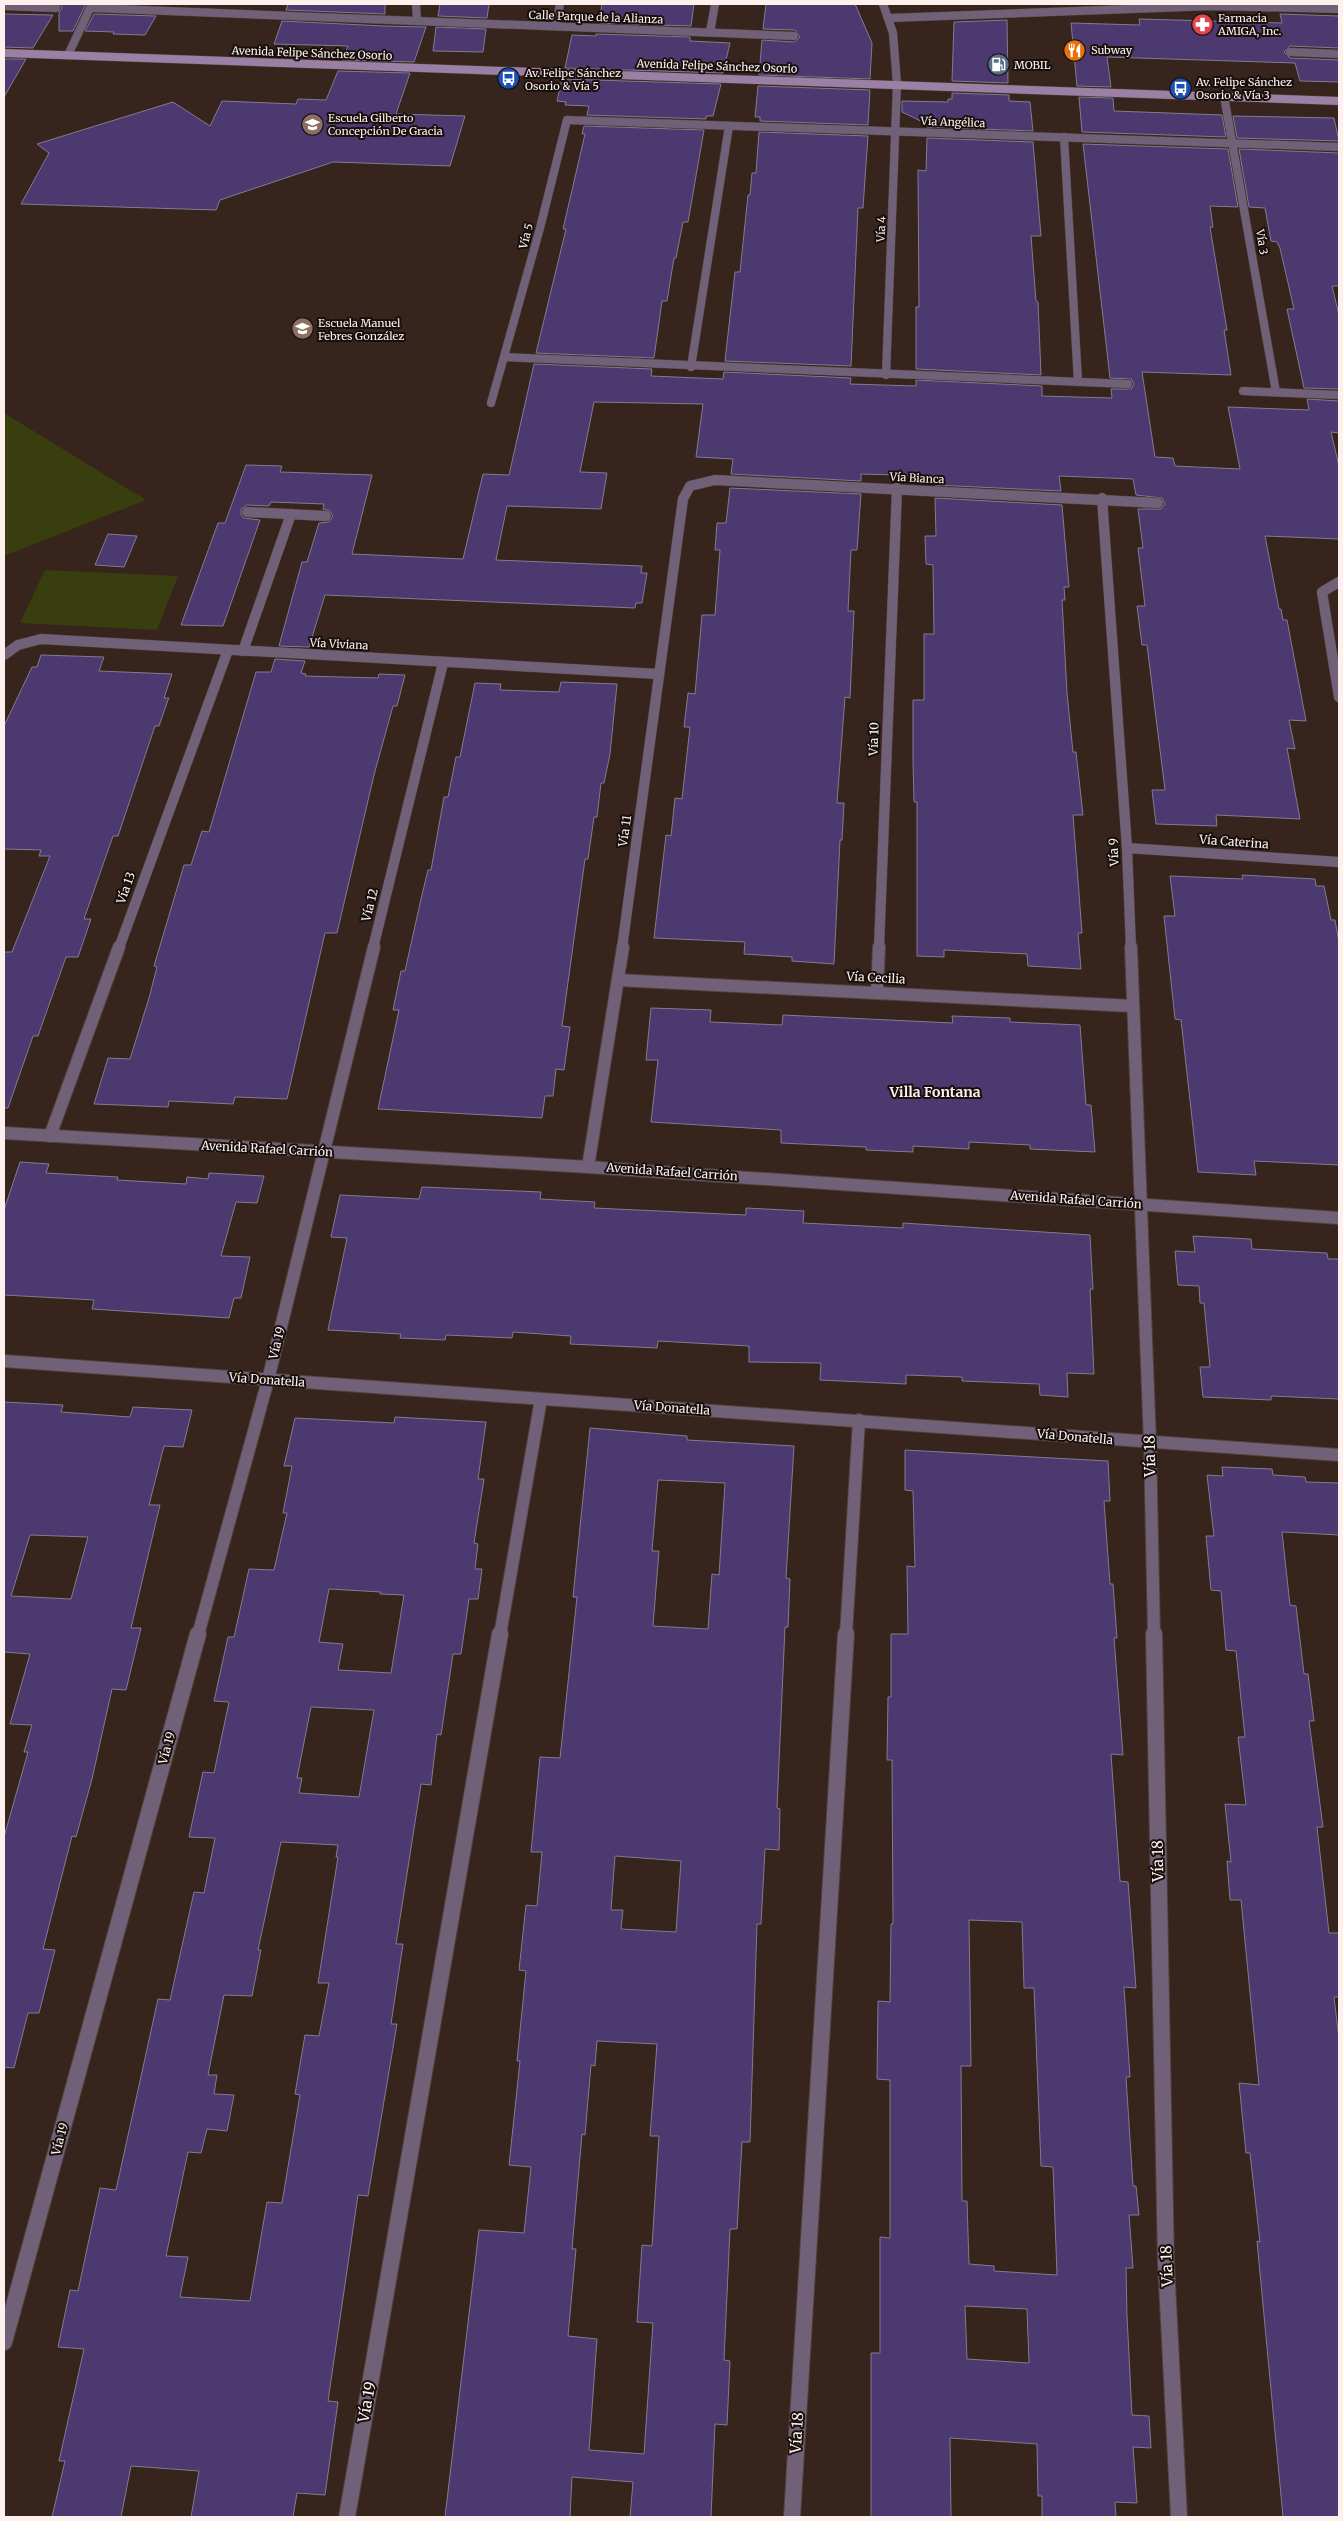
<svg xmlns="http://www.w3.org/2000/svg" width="1343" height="2521" font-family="Merriweather,serif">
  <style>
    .green { fill: #393e0f }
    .building { fill: #4b396f; stroke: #817c90; fill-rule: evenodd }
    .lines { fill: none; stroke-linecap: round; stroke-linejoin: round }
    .street-far3-casing { stroke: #52413a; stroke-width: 9 }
    .street-far2-casing { stroke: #52413a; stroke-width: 11 }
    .street-far1-casing { stroke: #52413a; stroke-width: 14 }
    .street-casing { stroke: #52413a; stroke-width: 18 }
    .secondary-casing { stroke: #52413a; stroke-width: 9 }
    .street-far3 { stroke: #716178; stroke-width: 8 }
    .street-far2 { stroke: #716178; stroke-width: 10 }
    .street-far1 { stroke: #716178; stroke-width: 12 }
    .street { stroke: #716178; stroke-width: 16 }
    .secondary { stroke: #9a80a4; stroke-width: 8 }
    .labels { text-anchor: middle; stroke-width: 4; stroke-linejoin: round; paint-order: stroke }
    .far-street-label { font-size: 11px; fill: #fef1ed; stroke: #170f0c }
    .far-poi-label { font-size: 11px; fill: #fef1ed; stroke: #170f0c; text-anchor: start }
    .street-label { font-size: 12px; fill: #fef1ed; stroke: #170f0c }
    .neighbourhood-label { font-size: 14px; font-weight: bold; fill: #fef1ed; stroke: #170f0c }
    .near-street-label { font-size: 15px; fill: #fef1ed; stroke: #170f0c }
  </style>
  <rect width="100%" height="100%" fill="#36241d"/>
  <g class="green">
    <polygon points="4,413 146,500 4,556"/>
    <polygon points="45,570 178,576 157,630 20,623"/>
  </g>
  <g class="building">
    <polygon points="60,4 86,4 73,31 59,31 59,13 62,8"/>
    <polygon points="288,4 385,4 385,14 286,10"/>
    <polygon points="440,4 489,4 487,18 438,16"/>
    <polygon points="602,4 694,4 691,26 599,23"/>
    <polygon points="766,4 855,4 872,43 870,79 759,75 762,40 794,42 800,37 795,30 763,29"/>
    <polygon points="4,14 53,15 33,48 4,47"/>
    <polygon points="94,14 156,16 145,35 113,34 114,32 85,31"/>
    <polygon points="1280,14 1339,16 1339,48 1290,46 1284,52 1290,58 1339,60 1339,82 1300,81 1295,63 1107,57 1111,87 1077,86 1071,23 1140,25 1139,19 1282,23"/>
    <polygon points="1007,20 1008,83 952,81 954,22"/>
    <polygon points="282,21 384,26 426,27 414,62 342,60 348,46 274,44"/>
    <polygon points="436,27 486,29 483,52 433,51"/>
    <polygon points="596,34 690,37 690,41 730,43 723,73 565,68 572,35 596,36"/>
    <polygon points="4,59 26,59 4,97"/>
    <polygon points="338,71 410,73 396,114 465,116 450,166 333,162 220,200 216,210 21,204 49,153 37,144 173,102 210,126 222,101 296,104 298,99 326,100"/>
    <polygon points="562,79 721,84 713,116 706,116 706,119 587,115 589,106 565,105 566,102 557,101"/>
    <polygon points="758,86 870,90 868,125 760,121 760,117 755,117"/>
    <polygon points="952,93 1009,95 1009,101 1030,102 1033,131 927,127 927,124 902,112 902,101 948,102 948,99 952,99"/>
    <polygon points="1079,97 1113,98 1114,111 1222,115 1226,137 1082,132"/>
    <polygon points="1233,116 1334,118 1339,141 1237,138"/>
    <polygon points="584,126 704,130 688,222 683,222 676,258 674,258 667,301 662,301 654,358 536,353 566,229 563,229 585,134 582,134"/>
    <polygon points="759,132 868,136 863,208 858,208 851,366 725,361 735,272 740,272 748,195 750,195 752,173 756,173"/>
    <polygon points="927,138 1033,142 1041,236 1031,236 1036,301 1038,302 1041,375 916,369 916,307 919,307 918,170 926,171"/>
    <polygon points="1083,144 1228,149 1238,207 1210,206 1213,227 1210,227 1227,330 1224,330 1231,375 1142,372 1155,457 1173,458 1175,466 1240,469 1228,407 1309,410 1307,399 1339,401 1339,433 1331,432 1339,466 1339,539 1265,536 1279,609 1281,609 1283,620 1287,620 1306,721 1289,720 1295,749 1287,748 1300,819 1216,815 1217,826 1156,824 1152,790 1165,790 1147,645 1142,645 1137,606 1145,606 1138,548 1143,548 1138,509 1161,509 1165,504 1162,498 1136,495 1133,479 1059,476 1061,491 935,485 935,476 861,474 861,481 731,474 733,459 696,457 703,404 594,402 580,472 607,473 601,509 507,506 496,560 642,566 641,573 647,573 642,603 636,603 635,608 325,595 309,647 279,646 302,562 307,562 319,523 329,522 333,516 330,511 323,509 324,504 271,502 269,506 247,505 241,509 241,515 244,518 260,520 223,626 181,625 218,523 225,523 246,465 282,466 280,472 372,475 352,554 463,559 483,474 509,475 534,364 652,369 651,376 723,379 724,372 851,378 850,384 916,386 916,380 1042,386 1042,396 1112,398 1111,389 1131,389 1134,384 1131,379 1110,378"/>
    <polygon points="1239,149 1339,153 1339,286 1332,286 1339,315 1339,389 1304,388 1287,309 1294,309 1280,248 1277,242 1271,241 1265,208 1249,207"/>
    <polygon points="730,488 861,494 857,550 851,550 848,611 854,611 850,698 845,697 837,803 844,803 842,840 840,840 834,964 792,961 792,957 744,954 745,942 654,938 666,835 671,836 675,798 682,799 690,727 684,727 688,693 695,694 702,615 715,615 720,550 715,550 717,523 726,523"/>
    <polygon points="935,498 1062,505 1069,587 1064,587 1065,600 1062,600 1067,693 1073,752 1076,752 1083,815 1073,815 1082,933 1078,933 1081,969 1028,966 1027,954 944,950 944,957 917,956 917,802 914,802 913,762 913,700 924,700 924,634 934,634 933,565 926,564 925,536 936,536"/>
    <polygon points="108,534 137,536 124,567 95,565"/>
    <polygon points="41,655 104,657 99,671 172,674 164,698 169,698 168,700 159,726 155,726 118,836 113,836 84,919 91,919 78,957 66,957 38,1036 33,1036 8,1108 4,1108 4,952 12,952 50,856 39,856 41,850 4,849 4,726 32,667 37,667"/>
    <polygon points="275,659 305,661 301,673 306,674 305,676 378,678 379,674 405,675 397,706 393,706 374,775 337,933 325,933 287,1099 235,1097 233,1104 169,1101 168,1107 94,1104 108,1058 130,1059 149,998 157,967 154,966 184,865 191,865 202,831 209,832 256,672 271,672"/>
    <polygon points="561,682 617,684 610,754 604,783 601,783 597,817 594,817 588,859 585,859 562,1026 570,1027 564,1070 556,1069 553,1096 545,1096 542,1118 378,1109 399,1010 393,1010 401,971 405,971 421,899 428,870 431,870 444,797 448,797 456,757 460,757 475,683 501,684 500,690 559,692"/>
    <polygon points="1242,875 1315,879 1316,886 1324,886 1331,920 1335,920 1339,942 1339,1165 1254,1161 1256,1175 1198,1172 1181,1020 1175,1019 1164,916 1175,916 1170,876 1243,879"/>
    <polygon points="651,1008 711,1010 710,1022 782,1025 783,1015 953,1023 952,1016 1010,1018 1010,1022 1080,1025 1086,1105 1091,1105 1095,1152 1030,1149 1030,1145 969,1142 969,1149 913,1146 913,1152 866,1150 866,1147 781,1143 781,1130 651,1122 658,1060 646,1060"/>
    <polygon points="20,1162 49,1164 46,1173 118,1177 117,1180 186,1184 187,1177 208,1179 209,1173 264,1176 257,1203 236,1202 221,1256 250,1257 241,1298 234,1298 229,1318 92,1309 94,1300 4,1295 4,1210"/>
    <polygon points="422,1187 541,1192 540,1199 595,1202 594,1208 746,1215 746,1208 804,1211 803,1223 903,1228 903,1223 1090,1235 1093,1289 1090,1289 1094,1374 1067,1373 1068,1397 1040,1395 1039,1384 962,1381 962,1377 906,1375 906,1384 820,1380 821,1363 749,1362 749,1346 658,1341 657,1348 570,1344 571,1336 513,1332 512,1338 446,1335 445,1340 400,1338 401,1334 328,1330 347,1238 331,1237 340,1195 419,1199"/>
    <polygon points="1193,1236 1251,1239 1252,1249 1327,1253 1328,1259 1339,1259 1339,1399 1271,1396 1271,1400 1203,1397 1200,1367 1210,1367 1204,1303 1200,1303 1199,1286 1178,1285 1175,1251 1195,1252"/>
    <path d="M4 1402 63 1405 61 1412 130 1417 133 1407 192 1410 183 1447 164 1446 149 1505H160L131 1628H141L126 1690 112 1689 92 1779 76 1837 72 1836 43 1949 55 1950 39 2013H28L14 2068 4 2067V1837L28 1752H24L32 1725 10 1724 30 1654 4 1652ZM30 1535 88 1537 71 1599 11 1596Z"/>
    <path d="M395 1417 486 1422 478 1479H484L474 1543 478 1544 475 1569H482L478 1599H469L461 1654H453L441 1735 437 1734 431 1785 421 1784 396 1944H403L391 2024H397L368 2196 358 2195 328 2401 338 2402 325 2495 297 2493 293 2517H191L199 2471 131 2466 121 2517H52L65 2461H59L84 2349 58 2347 70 2290 78 2291 100 2188 116 2190 158 1999 170 2000 194 1892 204 1893 215 1838 189 1837 203 1772 214 1773 229 1702 214 1701 228 1637H234L249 1569 274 1570 287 1513H283L292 1466H284L295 1418 394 1423ZM329 1589 381 1592 380 1594 404 1595 391 1673 338 1670 343 1644 319 1642ZM311 1707 374 1710 359 1797 299 1793 302 1778H297ZM281 1842 338 1845 336 1857H338L318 1983H329L319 2036 305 2035 295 2094 300 2095 282 2203 267 2202 250 2301 180 2297 188 2257 166 2256 188 2152 201 2153 207 2129 227 2131 234 2095 214 2094 217 2075H208L224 1995 252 1996 261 1950H258Z"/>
    <path d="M590 1428 687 1436V1440L794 1446 786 1578 790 1579 788 1627H785L777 1808 780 1809 779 1850 765 1849 761 1924H757L750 2142H742L737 2229H730L724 2360 730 2361 727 2425 715 2424 711 2517H630L633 2482 572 2477 570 2517H445L479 2230 524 2233 531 2167 509 2165 520 2061H517L526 1971 519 1970 526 1905 537 1906 542 1852H531L540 1757 560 1758 577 1597H573ZM658 1480 725 1483 719 1575 712 1574 708 1629 653 1626 659 1551H652ZM615 1856 681 1861 676 1932 621 1929 623 1910H611ZM597 2041 657 2044 650 2136H659L652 2246 642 2245 637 2322 653 2323 644 2454 589 2450 597 2339 568 2336 576 2249H572L582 2134 585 2135 591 2065 595 2066Z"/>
    <path d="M905 1450 1108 1461 1110 1501H1104L1110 1584H1113L1117 1638H1114L1123 1755 1111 1754 1120 1881 1128 1882 1136 1988 1124 1987 1130 2077H1126L1133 2186H1136L1139 2215H1129L1133 2268H1126L1127 2316 1132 2415 1149 2416 1151 2448 1133 2447 1137 2503 1115 2502 1116 2517H1042V2496H1038L1037 2444 950 2438 951 2517H871V2353H880V2237L890 2238V2080L877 2079 878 2001 890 2002 891 1924H893L892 1760H887L888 1697H891V1634H908L907 1566 915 1567 913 1491 905 1490ZM969 1920 1022 1922 1024 1988H1034L1041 2166 1053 2167 1057 2275 994 2271V2266L969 2264 967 2201H962L961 2066H971ZM965 2306 1027 2309 1029 2363 967 2359Z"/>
    <polygon points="1222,1467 1272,1469 1273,1475 1305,1477 1306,1482 1339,1483 1339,1535 1282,1532 1290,1605 1296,1606 1304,1674 1308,1674 1314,1721 1309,1721 1323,1827 1317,1827 1329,1933 1339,1933 1339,1997 1334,1997 1339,2039 1339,2517 1283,2517 1257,2241 1260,2242 1250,2153 1246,2153 1239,2083 1259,2085 1241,1900 1230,1900 1227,1861 1231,1862 1225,1804 1246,1805 1238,1737 1245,1737 1236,1651 1226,1650 1221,1591 1211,1590 1206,1536 1214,1536 1207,1475 1223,1476"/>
  </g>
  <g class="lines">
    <defs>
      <g id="street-far3">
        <polyline points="416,4 417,20"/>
        <polyline points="883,4 893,33 897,84 886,375"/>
        <polyline points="4,6 56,8"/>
        <polyline points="92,8 794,36"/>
        <polyline points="890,18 1212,6 1339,9"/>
        <polyline points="556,26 560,4"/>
        <polyline points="710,32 715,4"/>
        <polyline points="1290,52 1339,54"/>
        <polyline points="68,55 92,4"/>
        <polyline points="1224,96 1276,392"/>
        <polyline points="1064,137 1078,382"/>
        <polyline points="505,357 1128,384"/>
        <polyline points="691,367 729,126"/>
        <polyline points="1243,391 1339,395"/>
        <polyline points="491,403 540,228 567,120 1339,147"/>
      </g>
      <g id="street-far2">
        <polyline points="1102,498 1127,848 1131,948"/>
        <polyline points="247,512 326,516"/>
        <polyline points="1339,582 1322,592 1339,697"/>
        <polyline points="243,651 291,514"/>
        <polyline points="4,655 18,645 41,639 658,674"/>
        <polyline points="1127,848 1339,862"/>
        <polyline points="119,948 228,650"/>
        <polyline points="373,948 443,663"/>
        <polyline points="622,948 683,499 690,486 715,480 1158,503"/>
        <polyline points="879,948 897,488"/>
      </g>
      <g id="street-far1">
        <polyline points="1131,947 1150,1443 1154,1635"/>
        <polyline points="618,980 1132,1006"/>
        <polyline points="877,991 879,947"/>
        <polyline points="4,1133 588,1167 1339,1218"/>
        <polyline points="50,1136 119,947"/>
        <polyline points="588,1167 623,947"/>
        <polyline points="4,1361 1339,1455"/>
        <polyline points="198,1635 268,1380 374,947"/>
        <polyline points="500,1635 541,1399"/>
        <polyline points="846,1635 859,1420"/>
      </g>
      <g id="street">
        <polyline points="1154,1634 1166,2263 1179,2517"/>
        <polyline points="4,2342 198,1634"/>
        <polyline points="347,2517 500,1634"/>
        <polyline points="792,2517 846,1634"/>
      </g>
      <polyline id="secondary" points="4,53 1339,101"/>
    </defs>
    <use href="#street-far3" class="street-far3-casing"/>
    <use href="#street-far2" class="street-far2-casing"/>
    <use href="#street-far1" class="street-far1-casing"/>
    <use href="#street" class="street-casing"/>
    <use href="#secondary" class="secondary-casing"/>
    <use href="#street-far3" class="street-far3"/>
    <use href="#street-far2" class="street-far2"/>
    <use href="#street-far1" class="street-far1"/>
    <use href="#street" class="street"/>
    <use href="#secondary" class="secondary"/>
  </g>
  <defs>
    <symbol id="pharmacy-disc" viewBox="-11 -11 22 22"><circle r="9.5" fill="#e0444e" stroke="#170f0c"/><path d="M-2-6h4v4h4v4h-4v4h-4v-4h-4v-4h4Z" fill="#fff"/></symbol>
    <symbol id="restaurant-disc" viewBox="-11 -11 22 22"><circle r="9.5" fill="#e8710a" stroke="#170f0c"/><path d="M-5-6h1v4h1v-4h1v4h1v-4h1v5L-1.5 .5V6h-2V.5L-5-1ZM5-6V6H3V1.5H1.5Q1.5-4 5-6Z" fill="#fff"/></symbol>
    <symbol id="fuel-disc" viewBox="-11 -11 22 22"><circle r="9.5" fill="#5c6f8a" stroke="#170f0c"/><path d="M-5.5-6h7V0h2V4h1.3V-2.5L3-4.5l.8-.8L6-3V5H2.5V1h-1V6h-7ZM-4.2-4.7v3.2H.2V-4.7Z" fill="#fff"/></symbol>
    <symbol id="bus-disc" viewBox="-11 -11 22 22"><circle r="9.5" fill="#1a4fb4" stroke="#170f0c"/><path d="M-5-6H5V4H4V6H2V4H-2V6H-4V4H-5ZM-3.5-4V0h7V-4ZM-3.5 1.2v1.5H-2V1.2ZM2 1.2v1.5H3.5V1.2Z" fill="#fff"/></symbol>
    <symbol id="school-disc" viewBox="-11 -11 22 22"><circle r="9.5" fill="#8d6e63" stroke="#170f0c"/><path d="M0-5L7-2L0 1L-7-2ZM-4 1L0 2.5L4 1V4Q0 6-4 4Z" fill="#fff"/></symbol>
  </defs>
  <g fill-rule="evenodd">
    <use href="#pharmacy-disc" x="1190" y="12" width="25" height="25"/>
    <use href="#restaurant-disc" x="1062" y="38" width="25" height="25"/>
    <use href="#fuel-disc" x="986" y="52" width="25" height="25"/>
    <use href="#bus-disc" x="496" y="66" width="25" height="25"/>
    <use href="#bus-disc" x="1168" y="76" width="25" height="25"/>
    <use href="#school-disc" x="300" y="112" width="25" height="25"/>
    <use href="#school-disc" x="290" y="316" width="25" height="25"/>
  </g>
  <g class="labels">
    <g class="far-street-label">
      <text transform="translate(596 17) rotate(2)" y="4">Calle Parque de la Alianza</text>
      <text transform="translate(312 53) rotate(2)" y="4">Avenida Felipe Sánchez Osorio</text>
      <text transform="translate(717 66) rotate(2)" y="4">Avenida Felipe Sánchez Osorio</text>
      <text transform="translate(953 122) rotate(2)" y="4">Vía Angélica</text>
      <text transform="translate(881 229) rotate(-88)" y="4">Vía 4</text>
      <text transform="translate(526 236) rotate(-75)" y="4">Vía 5</text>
      <text transform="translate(1262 242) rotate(81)" y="4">Vía 3</text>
      <text transform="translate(917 478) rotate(3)" y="4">Vía Bianca</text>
      <text transform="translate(339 644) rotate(3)" y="4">Vía Viviana</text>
    </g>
    <g class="far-poi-label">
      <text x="1218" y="22">Farmacia<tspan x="1218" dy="13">AMIGA, Inc.</tspan></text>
      <text x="1091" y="54">Subway</text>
      <text x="1014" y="69">MOBIL</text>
      <text x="525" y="77">Av. Felipe Sánchez<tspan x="525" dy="13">Osorio &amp; Vía 5</tspan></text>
      <text x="1196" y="86">Av. Felipe Sánchez<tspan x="1196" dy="13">Osorio &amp; Vía 3</tspan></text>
      <text x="328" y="122">Escuela Gilberto<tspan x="328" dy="13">Concepción De Gracia</tspan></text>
      <text x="318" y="327">Escuela Manuel<tspan x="318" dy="13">Febres González</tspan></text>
    </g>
    <g class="street-label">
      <text transform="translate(874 739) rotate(-88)" y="4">Vía 10</text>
      <text transform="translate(625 831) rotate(-82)" y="4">Vía 11</text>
      <text transform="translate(1234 842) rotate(4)" y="4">Vía Caterina</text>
      <text transform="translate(1114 852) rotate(-93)" y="4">Vía 9</text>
      <text transform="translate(126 888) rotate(-70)" y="4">Vía 13</text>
      <text transform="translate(370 905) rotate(-76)" y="4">Vía 12</text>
      <text transform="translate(876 978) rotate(3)" y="4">Vía Cecilia</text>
      <text transform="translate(267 1149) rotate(3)" y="4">Avenida Rafael Carrión</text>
      <text transform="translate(672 1172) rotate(4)" y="4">Avenida Rafael Carrión</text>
      <text transform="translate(1076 1200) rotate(4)" y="4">Avenida Rafael Carrión</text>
      <text transform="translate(277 1343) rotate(-76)" y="4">Vía 19</text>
      <text transform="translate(267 1380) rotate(4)" y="4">Vía Donatella</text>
      <text transform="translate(672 1408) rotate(4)" y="4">Vía Donatella</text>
      <text transform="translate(1075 1437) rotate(5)" y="4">Vía Donatella</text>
      <text transform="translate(167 1748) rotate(-75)" y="4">Vía 19</text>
      <text transform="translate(60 2139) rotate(-75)" y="4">Vía 19</text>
    </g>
    <g class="neighbourhood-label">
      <text x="935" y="1097">Villa Fontana</text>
    </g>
    <g class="near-street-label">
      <text transform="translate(1150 1456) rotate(-91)" y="5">Vía 18</text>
      <text transform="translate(1158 1861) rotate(-91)" y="5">Vía 18</text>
      <text transform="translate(1167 2266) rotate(-92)" y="5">Vía 18</text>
      <text transform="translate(367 2402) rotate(-80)" y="5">Vía 19</text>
      <text transform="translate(797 2433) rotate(-86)" y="5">Vía 18</text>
    </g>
  </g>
  <rect width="1343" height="2521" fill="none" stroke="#fef1ed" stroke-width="10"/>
</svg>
